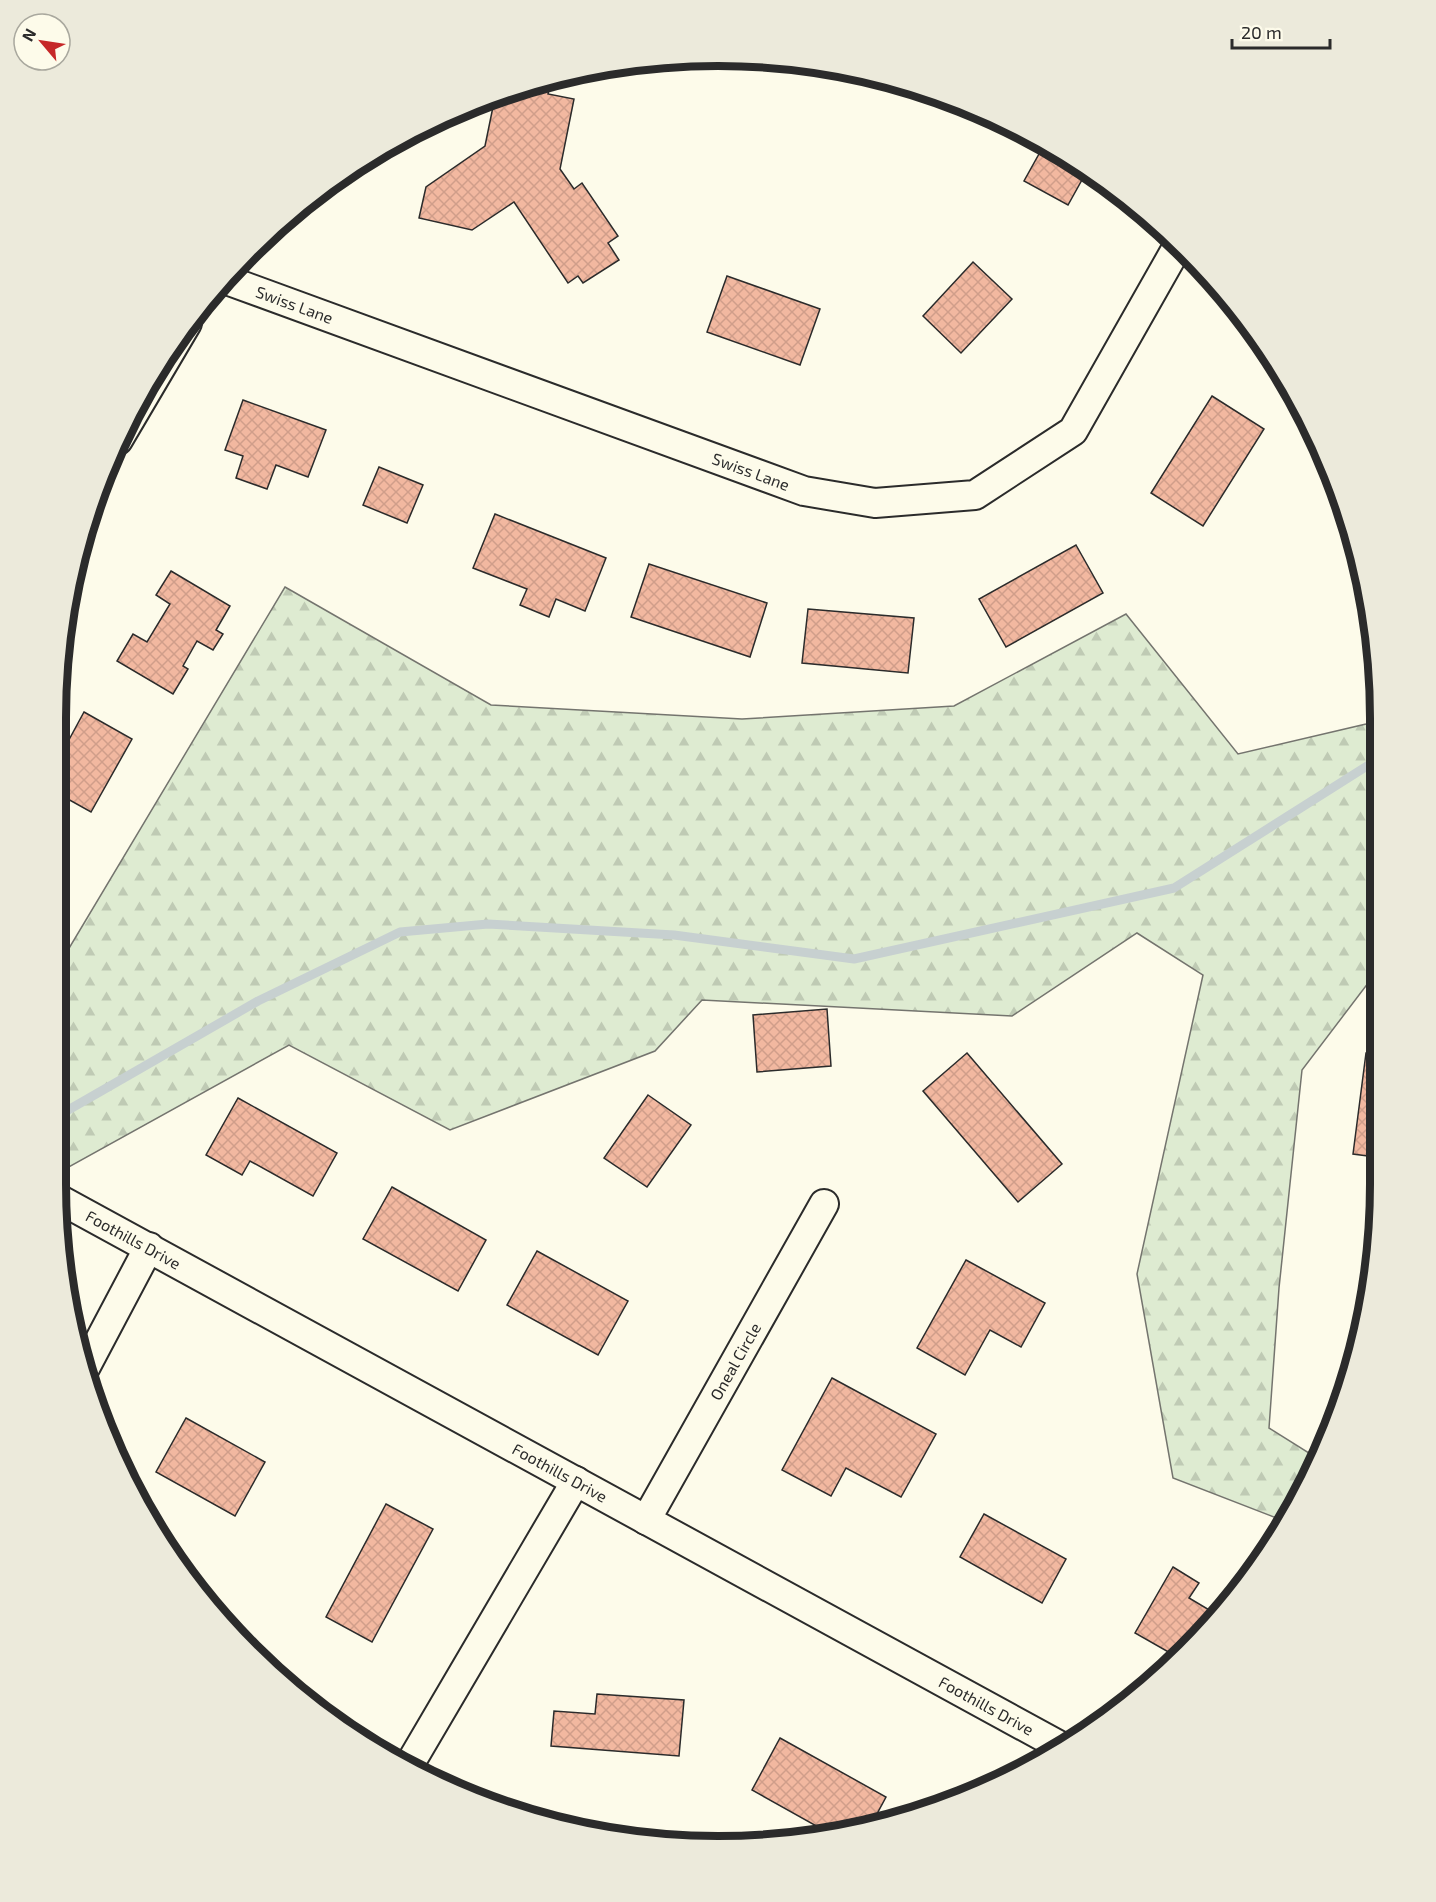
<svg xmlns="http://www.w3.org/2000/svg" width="1436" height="1902" font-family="'Exo 2',sans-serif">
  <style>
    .forest { fill: url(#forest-firs); stroke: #74746e; stroke-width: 1.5 }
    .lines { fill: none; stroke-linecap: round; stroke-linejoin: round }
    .stream { stroke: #c7d0d0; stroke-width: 9 }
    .building { fill: url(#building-cross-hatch); stroke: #2b2b2b; stroke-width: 1.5 }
    .street-casing { stroke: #2b2b2b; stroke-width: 32 }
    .street { stroke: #fdfbea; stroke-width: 28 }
    .labels { text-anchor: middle; stroke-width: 4.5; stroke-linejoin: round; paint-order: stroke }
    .street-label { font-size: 16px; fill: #2b2b2b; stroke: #fdfbea }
    .rim { fill: none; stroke: #2b2b2b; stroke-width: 8 }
  </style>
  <defs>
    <pattern id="forest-firs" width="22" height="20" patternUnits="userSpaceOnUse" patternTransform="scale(1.5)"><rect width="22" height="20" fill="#deebd1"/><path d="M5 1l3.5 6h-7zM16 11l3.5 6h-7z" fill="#bfcab4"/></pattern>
    <pattern id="building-cross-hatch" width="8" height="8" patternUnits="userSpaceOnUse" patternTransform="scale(1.5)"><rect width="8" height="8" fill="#f2b8a0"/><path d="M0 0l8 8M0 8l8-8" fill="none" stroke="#d09e8a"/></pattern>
  </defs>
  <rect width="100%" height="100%" fill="#fdfbea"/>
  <polygon class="forest" points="285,587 491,705 742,719 954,706 1126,614 1238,754 1366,724 1375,716 1375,974 1302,1070 1279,1288 1269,1428 1317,1458 1287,1522 1173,1478 1137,1274 1203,975 1137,933 1012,1016 702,1000 655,1051 450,1130 289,1045 58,1173 56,1172 56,970"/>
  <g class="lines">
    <polyline class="stream" points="56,1117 258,1001 400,932 488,924 674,935 854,959 1174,888 1375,761"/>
  </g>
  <g class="building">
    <polygon points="551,80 548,94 574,99 560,169 574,189 582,183 618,236 608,243 619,260 583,283 578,276 568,283 514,202 472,230 419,218 426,187 485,146 495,97 506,96"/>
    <polygon points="1044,145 1088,169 1068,205 1024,181"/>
    <polygon points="973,262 1012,299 961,353 923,316"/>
    <polygon points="727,276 820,309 800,365 707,332"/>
    <polygon points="1212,396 1264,429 1203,526 1151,493"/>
    <polygon points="243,400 326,430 308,477 276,465 267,489 236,478 243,456 225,450"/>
    <polygon points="379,467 423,485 407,523 363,505"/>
    <polygon points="495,514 606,558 585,611 556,599 549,617 520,605 527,589 473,568"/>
    <polygon points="1076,545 1103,593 1006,647 979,599"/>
    <polygon points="649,564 767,603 750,657 631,617"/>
    <polygon points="171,571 230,606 216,630 223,634 213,650 197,641 183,666 188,669 173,694 117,661 133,634 147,642 170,604 156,595"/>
    <polygon points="808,609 914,618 908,673 802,663"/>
    <polygon points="84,712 132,739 91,812 57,793 57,762"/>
    <polygon points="827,1009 831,1066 757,1072 753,1015"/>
    <polygon points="967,1053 1062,1164 1018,1202 923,1091"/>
    <polygon points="1366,1053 1375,1054 1375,1157 1353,1154"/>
    <polygon points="648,1095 691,1125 647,1187 604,1158"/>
    <polygon points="238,1098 337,1153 313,1196 250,1161 242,1175 206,1155"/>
    <polygon points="392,1187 486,1240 458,1291 363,1239"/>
    <polygon points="537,1251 628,1301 598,1355 507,1305"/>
    <polygon points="966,1260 1045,1303 1021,1347 990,1330 965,1375 917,1348"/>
    <polygon points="832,1378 936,1434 901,1497 846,1468 831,1496 782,1470"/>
    <polygon points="186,1418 265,1462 235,1516 156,1472"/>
    <polygon points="386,1504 433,1529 372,1642 326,1617"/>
    <polygon points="984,1514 1066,1559 1042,1603 960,1557"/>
    <polygon points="1173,1567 1199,1583 1189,1598 1216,1614 1179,1658 1135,1633"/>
    <polygon points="597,1694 684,1700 679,1756 551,1746 554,1711 595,1714"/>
    <polygon points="780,1738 886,1797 872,1823 827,1832 752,1790"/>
  </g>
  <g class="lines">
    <defs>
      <g id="street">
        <path id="s1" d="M224 279 804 491 875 503 975 495 1073 431 1179 244"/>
        <polyline points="118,440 187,323"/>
        <path id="s2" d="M57 1198 1062 1747"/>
        <polyline points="84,1370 149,1247"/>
        <path id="s3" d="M646 1520 824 1204"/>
        <polyline points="408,1767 576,1481"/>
      </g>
    </defs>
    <use href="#street" class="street-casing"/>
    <use href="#street" class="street"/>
  </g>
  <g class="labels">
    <g class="street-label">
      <text dy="6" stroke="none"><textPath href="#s1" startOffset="75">Swiss Lane</textPath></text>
      <text dy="6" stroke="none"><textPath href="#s1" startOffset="561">Swiss Lane</textPath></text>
      <text dy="6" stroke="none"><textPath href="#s2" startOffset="87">Foothills Drive</textPath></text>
      <text dy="6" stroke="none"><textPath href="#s3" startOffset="182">Oneal Circle</textPath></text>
      <text dy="6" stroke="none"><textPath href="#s2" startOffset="573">Foothills Drive</textPath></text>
      <text dy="6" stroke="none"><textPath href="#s2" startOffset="1059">Foothills Drive</textPath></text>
    </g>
  </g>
  <path d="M0 0H1436V1902H0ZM718 66H718A652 652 0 0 1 1370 718V1184A652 652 0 0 1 718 1836H718A652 652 0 0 1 66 1184V718A652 652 0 0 1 718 66Z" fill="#eceadb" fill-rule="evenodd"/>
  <path class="rim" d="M718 66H718A652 652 0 0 1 1370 718V1184A652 652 0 0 1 718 1836H718A652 652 0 0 1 66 1184V718A652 652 0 0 1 718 66Z"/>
  <g transform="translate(42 42) rotate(299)"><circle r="28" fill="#fdfbea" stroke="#a9a89e" stroke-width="1.5"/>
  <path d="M0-4.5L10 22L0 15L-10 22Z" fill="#c62828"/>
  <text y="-9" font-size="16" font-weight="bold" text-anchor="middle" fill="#2b2b2b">N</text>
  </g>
  <path d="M1232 39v9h98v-9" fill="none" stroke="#2b2b2b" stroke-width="3"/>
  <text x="1241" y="39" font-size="18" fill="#2b2b2b" stroke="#fdfbea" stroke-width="4.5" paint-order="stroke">20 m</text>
</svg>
